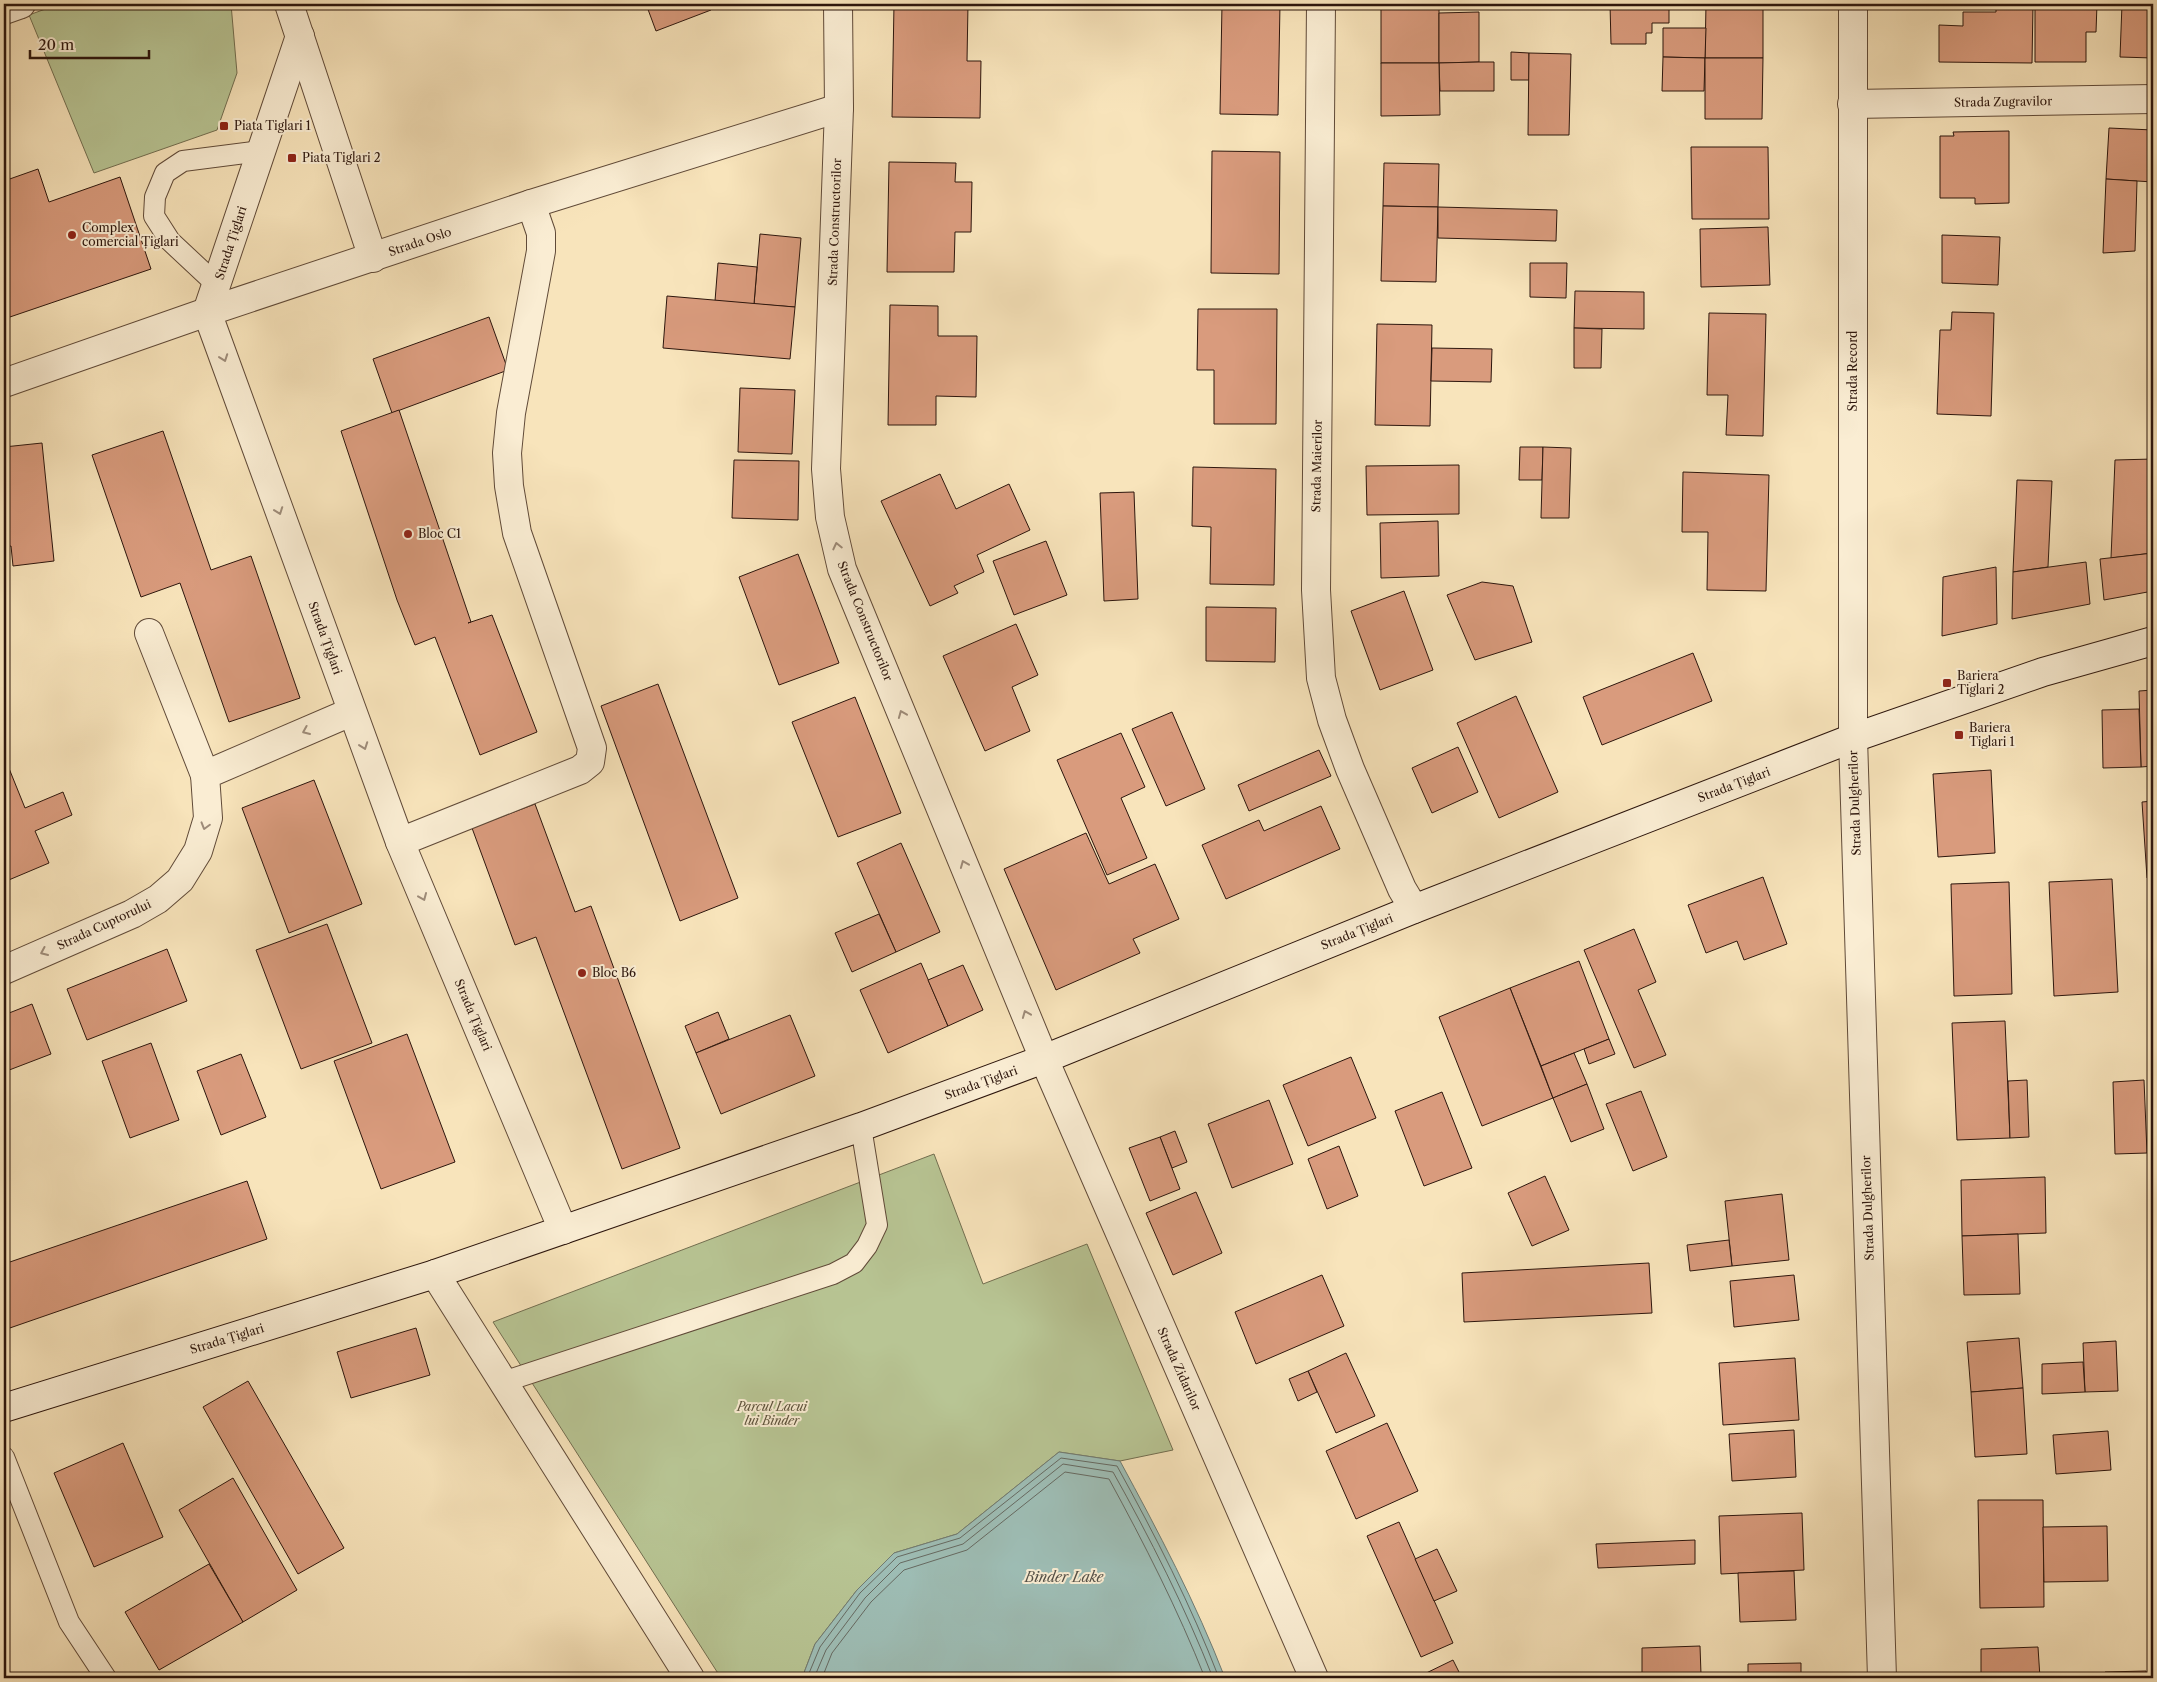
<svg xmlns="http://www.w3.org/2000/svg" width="2157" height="1682" font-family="'Libre Caslon Text',serif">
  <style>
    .green { fill: #b8c594; stroke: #726e50 }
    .water { fill: #9ebeb6; stroke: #717b72 }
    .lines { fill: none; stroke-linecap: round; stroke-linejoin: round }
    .shore { stroke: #666a62; stroke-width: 1 }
    .building { fill: #d99b7d; stroke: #2d160d }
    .lane-casing { stroke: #604a38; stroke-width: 22 }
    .street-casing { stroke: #604a38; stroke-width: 30 }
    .secondary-casing { stroke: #2d160d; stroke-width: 30 }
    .lane { stroke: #faedd3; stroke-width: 20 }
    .street { stroke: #faedd3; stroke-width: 28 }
    .secondary { stroke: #faedd3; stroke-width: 28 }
    .oneway { stroke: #9e8c7a }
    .poi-dot { fill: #8f2418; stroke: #faedd3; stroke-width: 2 }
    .labels { text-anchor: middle; stroke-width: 4; stroke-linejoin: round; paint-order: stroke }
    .street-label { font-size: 12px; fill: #2d160d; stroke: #faedd3 }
    .poi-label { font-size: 12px; fill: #2d160d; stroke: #faedd3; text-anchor: start }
    .park-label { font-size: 12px; font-style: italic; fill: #5e533c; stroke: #faedd3 }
    .water-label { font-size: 14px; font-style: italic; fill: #555148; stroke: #faedd3 }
  </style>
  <rect width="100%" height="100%" fill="#f8e4bb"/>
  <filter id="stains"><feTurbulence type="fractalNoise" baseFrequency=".004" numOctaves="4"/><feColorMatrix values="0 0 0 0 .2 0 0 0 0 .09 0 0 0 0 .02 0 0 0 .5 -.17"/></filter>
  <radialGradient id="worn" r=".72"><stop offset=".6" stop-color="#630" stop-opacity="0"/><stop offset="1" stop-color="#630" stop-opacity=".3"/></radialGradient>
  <g class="green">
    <polygon points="59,4 231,4 237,73 217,130 94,173 29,15"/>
    <polygon points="934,1154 983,1284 1087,1244 1173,1450 1120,1461 1059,1452 957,1534 894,1553 857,1590 815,1644 802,1678 721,1678 493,1322"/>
  </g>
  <path class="water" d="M1059 1452 1120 1461C1158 1531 1196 1603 1225 1678H802L815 1644 857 1590 894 1553 957 1534Z"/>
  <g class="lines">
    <g class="shore">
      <path d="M807 1678 820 1647 860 1593 897 1557 960 1538 1061 1458 1117 1466C1155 1535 1191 1605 1219 1678"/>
      <path d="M814 1678 826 1650 865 1598 900 1563 963 1544 1063 1464 1113 1472C1150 1538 1185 1607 1213 1678"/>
      <path d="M822 1678 832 1653 871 1602 904 1570 967 1550 1065 1472 1109 1479C1144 1543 1178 1610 1205 1678"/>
    </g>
  </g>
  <g class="building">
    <polygon points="477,4 492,4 479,9"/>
    <polygon points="646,4 709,4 711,10 656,31"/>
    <polygon points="894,4 968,4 967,61 981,61 980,118 892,117"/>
    <polygon points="1222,4 1280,4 1278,115 1220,114"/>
    <rect x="1381" y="4" width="58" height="59"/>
    <polygon points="1610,4 1669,4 1669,23 1652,23 1652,33 1646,33 1646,44 1611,44"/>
    <polygon points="1706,4 1763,4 1763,58 1705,58"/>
    <polygon points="1996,4 2033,4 2032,63 1939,62 1939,25 1963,26 1963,12 1996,12"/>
    <polygon points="2035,4 2097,4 2096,32 2086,32 2086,62 2035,62"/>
    <polygon points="2122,4 2153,4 2153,58 2120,57"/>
    <polygon points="1479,12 1479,62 1439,63 1439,13"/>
    <polygon points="1663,28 1706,28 1705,58 1663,57"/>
    <polygon points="1511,52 1529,53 1529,80 1511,80"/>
    <polygon points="1529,53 1571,54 1569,135 1528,135"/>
    <polygon points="1663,57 1705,58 1704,91 1662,91"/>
    <polygon points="1705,58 1763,58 1762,119 1705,119"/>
    <polygon points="1479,62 1494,62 1494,91 1440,91 1439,63"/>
    <polygon points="1381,63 1439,63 1440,115 1381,116"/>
    <polygon points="2109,128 2153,130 2153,182 2106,179"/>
    <polygon points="2009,131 2009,203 1975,204 1975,198 1940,198 1940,136 1954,136 1953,132"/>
    <polygon points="1691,147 1768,147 1769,219 1692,219"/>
    <polygon points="1212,151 1280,152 1279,274 1211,273"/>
    <polygon points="889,162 956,163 955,182 972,182 971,232 955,232 954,272 887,272"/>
    <polygon points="1384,163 1439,164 1438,207 1383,206"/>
    <polygon points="38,169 49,202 120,177 151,269 4,319 4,181"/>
    <polygon points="2106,179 2137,181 2135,251 2103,253"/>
    <polygon points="1383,206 1438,207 1436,282 1381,281"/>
    <polygon points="1438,207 1557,210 1556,241 1438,238"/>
    <polygon points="1768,227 1770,285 1701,287 1700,229"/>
    <polygon points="760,234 801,238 795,307 754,304"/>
    <polygon points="1942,235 2000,237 1998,285 1942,283"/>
    <polygon points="718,263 757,267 754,304 715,301"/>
    <polygon points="1530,263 1567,263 1566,298 1530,297"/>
    <polygon points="1575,291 1644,292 1644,329 1574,328"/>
    <polygon points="667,296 795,307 790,359 663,348"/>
    <polygon points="890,305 938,306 938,336 977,336 976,397 936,396 936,425 888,425"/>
    <polygon points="1198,309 1277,309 1276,424 1214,424 1214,370 1197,370"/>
    <polygon points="1952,312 1994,313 1991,416 1937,414 1940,330 1951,330"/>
    <polygon points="1709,313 1766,314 1763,436 1726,435 1728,395 1707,395"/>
    <polygon points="489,317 508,370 392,413 373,359"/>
    <polygon points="1377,324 1432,325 1430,426 1375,425"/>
    <polygon points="1574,328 1602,329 1601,368 1574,368"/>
    <polygon points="1432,348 1492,349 1491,382 1431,381"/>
    <polygon points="740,388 795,390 792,454 738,452"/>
    <polygon points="399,410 471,622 468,623 492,615 537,732 480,755 435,637 415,645 397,600 341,431"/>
    <polygon points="163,431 211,570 251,556 300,698 229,722 180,583 141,597 92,455"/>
    <polygon points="42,443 54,561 13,566 11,546 4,547 4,447"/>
    <polygon points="1520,447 1543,447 1542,480 1519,480"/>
    <polygon points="1543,447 1571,448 1569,518 1541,518"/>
    <polygon points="2153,459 2153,553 2111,558 2115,460"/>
    <polygon points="734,460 799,461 798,520 732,518"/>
    <polygon points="1459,465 1459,514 1367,515 1366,466"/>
    <polygon points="1193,467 1276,469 1274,585 1210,584 1211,527 1192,526"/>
    <polygon points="1683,472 1769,475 1766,591 1707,590 1708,532 1682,532"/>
    <polygon points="940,474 956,509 1009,484 1030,530 977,555 984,572 954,586 958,593 930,606 881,501"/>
    <polygon points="2017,480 2052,481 2048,567 2013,572"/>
    <polygon points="1134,492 1138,599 1104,601 1100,493"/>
    <polygon points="1438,521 1439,576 1381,578 1380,523"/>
    <polygon points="1046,541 1067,595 1014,615 993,561"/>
    <polygon points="2153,553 2153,591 2104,600 2100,559"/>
    <polygon points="798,554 839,663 779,685 739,577"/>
    <polygon points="2086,562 2090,604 2012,619 2013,572"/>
    <polygon points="1996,567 1997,624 1942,636 1943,577"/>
    <polygon points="1482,582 1513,586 1532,642 1475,660 1447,595"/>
    <polygon points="1404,591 1433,670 1380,690 1351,611"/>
    <polygon points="1206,607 1276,608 1275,662 1206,661"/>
    <polygon points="1016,624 1038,675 1012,687 1030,731 985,751 943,656"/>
    <polygon points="1693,653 1712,701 1602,745 1583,697"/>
    <polygon points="658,684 738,898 680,921 601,706"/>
    <polygon points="2153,690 2153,766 2141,767 2139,691"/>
    <polygon points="1516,696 1558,792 1499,818 1457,723"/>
    <polygon points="855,697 901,813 838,837 792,722"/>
    <polygon points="2139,709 2141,767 2103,768 2102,710"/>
    <polygon points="1172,712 1205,789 1166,806 1132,729"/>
    <polygon points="1121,733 1145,787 1121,798 1147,858 1107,875 1057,760"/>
    <polygon points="1458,747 1478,792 1432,813 1412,768"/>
    <polygon points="1319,750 1331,776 1249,811 1238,785"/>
    <polygon points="4,756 25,808 63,792 72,815 35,831 49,863 4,882"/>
    <polygon points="1991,770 1995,853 1938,857 1933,774"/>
    <polygon points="314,780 362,904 289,933 242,808"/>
    <polygon points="2153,801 2153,877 2147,878 2142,802"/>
    <polygon points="535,804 575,912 591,906 680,1148 622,1169 536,937 515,945 472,828"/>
    <polygon points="1321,806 1340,849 1226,899 1202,845 1259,820 1264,831"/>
    <polygon points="1086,833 1109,884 1155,864 1179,919 1133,939 1140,953 1056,990 1004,869"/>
    <polygon points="901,843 940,932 896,952 857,863"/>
    <polygon points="1763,877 1787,944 1744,960 1737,941 1706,953 1688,905"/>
    <polygon points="2112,879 2118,992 2054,996 2049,882"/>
    <polygon points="2009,882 2012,994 1954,996 1951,884"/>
    <polygon points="879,914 896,952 852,972 835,933"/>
    <polygon points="327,924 372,1043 301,1069 256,950"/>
    <polygon points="1634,929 1656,982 1638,990 1666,1055 1634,1068 1584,950"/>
    <polygon points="167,949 187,1001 87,1040 67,989"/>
    <polygon points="1579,961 1609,1039 1541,1066 1510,988"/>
    <polygon points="921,963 948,1026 888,1053 860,990"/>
    <polygon points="963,965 983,1010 948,1026 928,980"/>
    <polygon points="1510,988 1553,1098 1482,1126 1439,1017"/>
    <polygon points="32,1004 51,1054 4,1072 4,1015"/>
    <polygon points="718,1012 729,1039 696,1053 685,1026"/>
    <polygon points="790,1015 815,1076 721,1114 696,1053"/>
    <polygon points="2005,1021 2010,1138 1957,1140 1952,1023"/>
    <polygon points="407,1034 455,1162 381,1189 334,1061"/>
    <polygon points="1609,1039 1615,1054 1589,1064 1584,1049"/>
    <polygon points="151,1043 179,1120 130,1138 102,1061"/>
    <polygon points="1574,1053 1587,1084 1553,1098 1541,1066"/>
    <polygon points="241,1054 266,1117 221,1135 197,1071"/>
    <polygon points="1351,1057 1376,1118 1308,1146 1283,1085"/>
    <polygon points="2027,1080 2029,1137 2010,1138 2008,1081"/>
    <polygon points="2144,1080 2147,1153 2115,1154 2113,1082"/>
    <polygon points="1587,1084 1604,1129 1571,1142 1553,1098"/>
    <polygon points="1641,1091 1667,1157 1633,1171 1606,1104"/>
    <polygon points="1442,1092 1472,1168 1424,1186 1395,1111"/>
    <polygon points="1269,1100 1293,1164 1232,1188 1208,1124"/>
    <polygon points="1175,1131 1187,1162 1172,1168 1160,1137"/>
    <polygon points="1160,1137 1180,1189 1150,1201 1129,1148"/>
    <polygon points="1339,1146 1358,1196 1327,1209 1308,1159"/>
    <polygon points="1545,1176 1569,1230 1532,1246 1508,1193"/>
    <polygon points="2045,1177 2046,1233 1962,1236 1961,1180"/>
    <polygon points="247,1181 267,1239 4,1330 4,1264"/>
    <polygon points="1196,1192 1222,1253 1173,1275 1146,1213"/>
    <polygon points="1782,1194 1789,1260 1732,1266 1725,1201"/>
    <polygon points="2018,1234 2020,1294 1964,1295 1962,1236"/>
    <polygon points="1729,1240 1732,1266 1690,1271 1687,1245"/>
    <polygon points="1649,1263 1652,1313 1464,1322 1462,1273"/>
    <polygon points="1322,1275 1344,1326 1256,1364 1235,1312"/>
    <polygon points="1794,1275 1799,1320 1734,1327 1730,1281"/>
    <polygon points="416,1328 430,1375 351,1398 337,1352"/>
    <polygon points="2019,1338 2023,1388 1971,1392 1967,1342"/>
    <polygon points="2116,1341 2118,1391 2085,1392 2083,1343"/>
    <polygon points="1346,1353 1375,1416 1336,1433 1308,1371"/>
    <polygon points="1795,1358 1799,1420 1723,1425 1719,1363"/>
    <polygon points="2083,1362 2085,1392 2042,1394 2042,1364"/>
    <polygon points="1308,1371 1317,1392 1298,1401 1289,1379"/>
    <polygon points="248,1381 344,1548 298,1574 203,1407"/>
    <polygon points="2023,1388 2027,1454 1975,1457 1971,1392"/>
    <polygon points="1387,1423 1418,1491 1356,1519 1326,1451"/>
    <polygon points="1794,1430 1796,1477 1732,1481 1729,1434"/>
    <polygon points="2108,1431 2111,1470 2056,1474 2053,1435"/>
    <polygon points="123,1443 163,1537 94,1567 54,1473"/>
    <polygon points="233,1478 297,1590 243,1622 179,1510"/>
    <polygon points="1978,1500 2043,1500 2044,1607 1980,1608"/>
    <polygon points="1802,1513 1804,1570 1721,1574 1719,1516"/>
    <polygon points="1399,1522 1453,1643 1421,1657 1367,1536"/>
    <polygon points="2107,1526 2108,1581 2044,1582 2043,1527"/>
    <polygon points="1695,1540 1695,1564 1598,1568 1596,1544"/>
    <polygon points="1437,1549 1457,1591 1434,1601 1415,1559"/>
    <polygon points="209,1564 243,1622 159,1670 125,1612"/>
    <polygon points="1794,1571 1796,1620 1740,1622 1738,1573"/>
    <polygon points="1700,1646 1701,1674 1642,1675 1642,1648"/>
    <polygon points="2038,1647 2040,1678 1981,1678 1981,1649"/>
    <polygon points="1453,1660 1462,1678 1416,1678"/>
    <polygon points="1801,1663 1801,1678 1748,1678 1748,1664"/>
    <polygon points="2146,1671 2146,1678 2105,1678 2105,1672"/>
  </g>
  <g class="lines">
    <defs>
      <g id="lane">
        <polyline points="217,285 170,241 154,216 155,197 165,173 183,161 261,151"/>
        <polyline points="503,1382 833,1274 854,1263 867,1246 877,1225 861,1127"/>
        <polyline points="4,1457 69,1622 106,1678"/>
      </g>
      <g id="street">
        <polyline points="289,4 373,258"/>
        <polyline points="838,4 839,108 826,469 830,517 842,569 1044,1059 1314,1678"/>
        <polyline points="1321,4 1316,590 1321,678 1332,720 1350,769 1402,889 1414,909"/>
        <polyline points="1853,4 1853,738 1882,1678"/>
        <polyline points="4,10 21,4"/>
        <polyline points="300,36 207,312 400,842 563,1230"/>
        <polyline points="1852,104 2153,99"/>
        <polyline points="4,383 207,312 531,204 839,108"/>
        <polyline points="149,633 205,775"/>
        <polyline points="400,842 580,770 590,762 592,748 517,533 509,486 507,453 511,413 541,251 541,233 531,204"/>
        <polyline points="4,970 132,914 158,899 180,880 198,851 208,818 205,775 351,712"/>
        <polyline points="435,1274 690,1678"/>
      </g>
      <polyline id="secondary" points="4,1408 435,1274 861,1127 1044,1059 1414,909 1853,738 2043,672 2153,641"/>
    </defs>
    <use href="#lane" class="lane-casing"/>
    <use href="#street" class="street-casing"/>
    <use href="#secondary" class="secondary-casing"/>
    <use href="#lane" class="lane"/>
    <use href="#street" class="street"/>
    <use href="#secondary" class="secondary"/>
  </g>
  <defs><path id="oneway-chevron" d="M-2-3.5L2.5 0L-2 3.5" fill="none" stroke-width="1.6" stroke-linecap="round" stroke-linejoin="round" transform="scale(1.25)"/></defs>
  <g class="oneway">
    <use href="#oneway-chevron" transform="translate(224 358) rotate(70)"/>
    <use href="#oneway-chevron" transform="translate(279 511) rotate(70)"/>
    <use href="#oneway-chevron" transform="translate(837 546) rotate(-103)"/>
    <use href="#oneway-chevron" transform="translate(902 714) rotate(-112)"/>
    <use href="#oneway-chevron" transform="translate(306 731) rotate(157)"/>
    <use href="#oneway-chevron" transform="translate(364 746) rotate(70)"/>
    <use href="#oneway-chevron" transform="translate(205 826) rotate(106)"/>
    <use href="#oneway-chevron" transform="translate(964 864) rotate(-112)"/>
    <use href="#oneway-chevron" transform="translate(423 897) rotate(67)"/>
    <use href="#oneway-chevron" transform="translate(44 952) rotate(156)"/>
    <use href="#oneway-chevron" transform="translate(1026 1014) rotate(-112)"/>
  </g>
  <g class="poi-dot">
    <rect x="219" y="121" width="10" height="10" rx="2.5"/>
    <rect x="287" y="153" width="10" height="10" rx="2.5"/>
    <circle cx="72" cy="235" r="5"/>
    <circle cx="408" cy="534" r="5"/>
    <rect x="1942" y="678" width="10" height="10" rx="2.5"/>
    <rect x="1954" y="730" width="10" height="10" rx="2.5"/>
    <circle cx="582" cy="973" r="5"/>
  </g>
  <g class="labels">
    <g class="street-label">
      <text transform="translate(2003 102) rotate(-1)" y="4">Strada Zugravilor</text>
      <text transform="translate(835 222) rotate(-88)" y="4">Strada Constructorilor</text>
      <text transform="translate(420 242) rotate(-19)" y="4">Strada Oslo</text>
      <text transform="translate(231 243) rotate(-72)" y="4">Strada Țiglari</text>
      <text transform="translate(1853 371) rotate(-90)" y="4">Strada Record</text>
      <text transform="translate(1317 466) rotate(-89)" y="4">Strada Maierilor</text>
      <text transform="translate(865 621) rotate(68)" y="4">Strada Constructorilor</text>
      <text transform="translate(325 638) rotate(70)" y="4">Strada Țiglari</text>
      <text transform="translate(1734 785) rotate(-21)" y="4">Strada Țiglari</text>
      <text transform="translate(1855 803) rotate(-92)" y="4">Strada Dulgherilor</text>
      <text transform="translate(104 925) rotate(-25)" y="4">Strada Cuptorului</text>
      <text transform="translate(1357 932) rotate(-22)" y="4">Strada Țiglari</text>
      <text transform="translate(473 1015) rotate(67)" y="4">Strada Țiglari</text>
      <text transform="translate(981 1083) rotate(-20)" y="4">Strada Țiglari</text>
      <text transform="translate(1868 1208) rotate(-92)" y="4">Strada Dulgherilor</text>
      <text transform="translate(227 1339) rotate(-17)" y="4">Strada Țiglari</text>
      <text transform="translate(1179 1369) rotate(66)" y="4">Strada Zidarilor</text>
    </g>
    <g class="poi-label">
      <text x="234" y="130">Piata Tiglari 1</text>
      <text x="302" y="162">Piata Tiglari 2</text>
      <text x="82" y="232">Complex<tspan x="82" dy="14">comercial Țiglari</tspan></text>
      <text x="418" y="538">Bloc C1</text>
      <text x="1957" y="680">Bariera<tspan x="1957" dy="14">Tiglari 2</tspan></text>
      <text x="1969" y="732">Bariera<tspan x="1969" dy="14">Tiglari 1</tspan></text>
      <text x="592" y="977">Bloc B6</text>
    </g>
    <g class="park-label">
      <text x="772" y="1411">Parcul Lacui<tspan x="772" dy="14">lui Binder</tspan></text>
    </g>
    <g class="water-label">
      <text x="1064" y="1582">Binder Lake</text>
    </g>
  </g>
  <rect width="2157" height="1682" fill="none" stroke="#f8e4bb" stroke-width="20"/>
  <rect x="5" y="5" width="2147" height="1672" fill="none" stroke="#2d160d" stroke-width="2.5"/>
  <rect x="10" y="10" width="2137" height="1662" fill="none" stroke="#2d160d"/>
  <path d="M30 50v8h119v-8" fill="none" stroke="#2d160d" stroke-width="2.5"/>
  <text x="38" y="50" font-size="15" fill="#2d160d" stroke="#faedd3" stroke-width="4" paint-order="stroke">20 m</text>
  <rect width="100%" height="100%" filter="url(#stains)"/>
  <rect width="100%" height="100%" fill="url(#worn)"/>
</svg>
